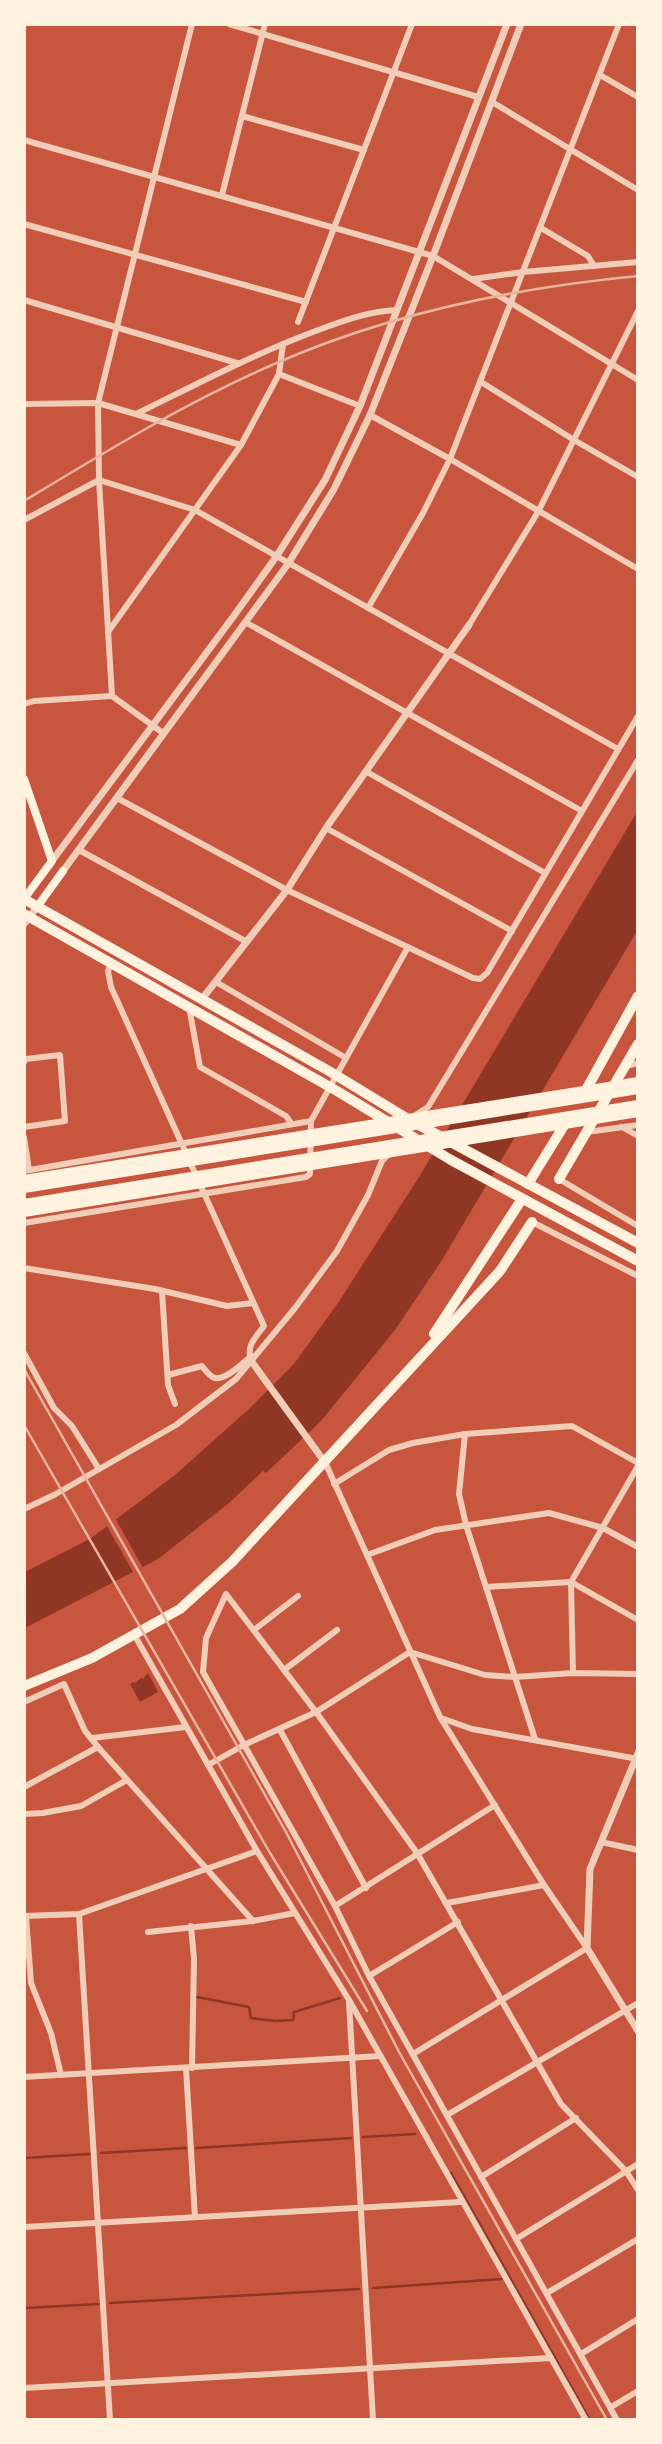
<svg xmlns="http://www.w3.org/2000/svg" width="662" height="2444" font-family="Commissioner,sans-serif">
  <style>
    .water { fill: #8f3625 }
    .pier { fill: #c8553d }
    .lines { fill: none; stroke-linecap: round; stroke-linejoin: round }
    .stream { stroke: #8f3625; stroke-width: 2.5 }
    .minor { stroke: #f1ccb7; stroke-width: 6 }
    .tertiary { stroke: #f1ccb7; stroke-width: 7 }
    .secondary { stroke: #fff3e0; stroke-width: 8 }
    .primary { stroke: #fff3e0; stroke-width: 10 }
    .trunk { stroke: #fff3e0; stroke-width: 10 }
    .motorway { stroke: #fff3e0; stroke-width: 10 }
    .rail { stroke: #e9b49f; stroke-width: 2.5 }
  </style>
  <rect width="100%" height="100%" fill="#c8553d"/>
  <g class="water">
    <polygon points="637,812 637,931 442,1260 395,1330 321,1421 266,1473 263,1471 229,1503 158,1559 25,1628 25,1572 90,1539 175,1475 250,1408 294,1364 338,1303 419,1177"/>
    <polygon points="148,1673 158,1692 140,1702 130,1684 133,1682 135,1683 141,1678 143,1679"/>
  </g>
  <polygon class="pier" points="114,1516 144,1570 135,1575 105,1523"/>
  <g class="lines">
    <g class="stream">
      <polyline points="197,1997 249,2007 251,2018 275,2021 293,2020 294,2012 340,1998"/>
      <polyline points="363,2137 415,2134"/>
      <polyline points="196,2148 351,2138"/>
      <polyline points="101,2153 186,2148"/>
      <polyline points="24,2158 90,2154"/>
      <polyline points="451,2173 590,2420"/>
      <polyline points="373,2288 502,2279"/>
      <polyline points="110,2303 359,2289"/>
      <polyline points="24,2308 99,2304"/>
    </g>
    <g class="minor">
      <polyline points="229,24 478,97"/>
      <polyline points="600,75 638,97"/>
      <polyline points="492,102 638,190"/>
      <polyline points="242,116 364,150"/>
      <polyline points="24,140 433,256 638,380"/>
      <polyline points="222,195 265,24"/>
      <polyline points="24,224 306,302"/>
      <polyline points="541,228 588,256 594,266"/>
      <polyline points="473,279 523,272 638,262"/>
      <polyline points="24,300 237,363"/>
      <polyline points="298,322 412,24"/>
      <polyline points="279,374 360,406"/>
      <polyline points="481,382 574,440 638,477"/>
      <polyline points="24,404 98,403 241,445"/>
      <path d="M136 414C195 385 252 355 313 332 340 322 368 311 397 310"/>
      <polyline points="370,415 450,459 638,569"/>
      <polyline points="24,520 99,480 195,510 618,749"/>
      <polyline points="368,608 423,513 450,459 619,24"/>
      <polyline points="245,622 582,811"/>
      <polyline points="469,625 538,512 638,311"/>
      <polyline points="108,632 241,445 279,374 283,344"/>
      <polyline points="112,696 99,480 98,403 192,24"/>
      <polyline points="24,704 34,701 112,696 163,733"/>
      <polyline points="367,772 545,873"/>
      <polyline points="117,798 287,890 473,978 480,979 487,973 638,716"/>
      <polyline points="326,828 512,931"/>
      <polyline points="79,850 247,942"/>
      <path d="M111 964 108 971 111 987 264 1326C255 1338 245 1347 252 1362"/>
      <polyline points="216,982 346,1058"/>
      <polyline points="189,1007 200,1067 286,1116 291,1123"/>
      <polyline points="24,1062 26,1059 60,1055 65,1121 24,1127"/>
      <polyline points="626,1066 638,1063"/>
      <polyline points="414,1116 428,1107 638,760"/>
      <polyline points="622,1127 638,1136"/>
      <polyline points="587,1132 638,1125"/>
      <polyline points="24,1137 29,1170"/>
      <polyline points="24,1171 311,1121"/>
      <polyline points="559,1179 638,1226"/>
      <polyline points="532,1222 638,1276"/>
      <polyline points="24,1223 306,1177 310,1174 311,1121 408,947"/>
      <polyline points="24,1268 155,1289 227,1306 253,1303"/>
      <polyline points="162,1291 168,1385 175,1404"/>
      <polyline points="24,1353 54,1408 72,1426 99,1469"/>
      <path d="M168 1375 202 1366C205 1370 210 1377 215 1378 226 1380 242 1364 250 1357"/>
      <polyline points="465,1434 459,1494 466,1525 535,1739"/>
      <polyline points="325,1462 440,1717 544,1885 587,1948 413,2054"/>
      <polyline points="334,1484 389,1450 413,1443 465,1434 572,1426 638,1463"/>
      <polyline points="24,1509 54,1495 176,1425 236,1379 295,1308 337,1251 368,1195 382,1161 390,1153"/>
      <polyline points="367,1555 435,1530 549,1513 603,1528 638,1547"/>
      <polyline points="486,1587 571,1582 638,1620"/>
      <polyline points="254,1630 298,1596"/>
      <polyline points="135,1636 257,1851 349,2000 586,2420"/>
      <polyline points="284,1670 337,1630"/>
      <polyline points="573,1673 571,1582 638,1466"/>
      <polyline points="24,1702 64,1684 85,1731 98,1747 253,1921"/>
      <polyline points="441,1718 472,1729 638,1759"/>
      <polyline points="280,1730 366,1888"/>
      <polyline points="92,1738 186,1727"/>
      <polyline points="208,1765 244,1745 316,1712 410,1652 485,1675 515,1677 573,1673 638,1674"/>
      <polyline points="24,1787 98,1747"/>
      <polyline points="24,1814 43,1813 81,1806 127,1780"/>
      <polyline points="601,1842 638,1850"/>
      <polyline points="447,1903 544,1885"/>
      <polyline points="335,1906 495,1805"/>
      <polyline points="79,1914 110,2420"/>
      <polyline points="24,1916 79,1914 257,1851"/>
      <polyline points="26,1916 31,1983 51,2033 61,2075"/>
      <polyline points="191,1926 194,1959 192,2068"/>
      <polyline points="148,1932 253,1921 295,1913"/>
      <polyline points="369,1976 458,1922"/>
      <polyline points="349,2002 373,2420"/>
      <polyline points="186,2068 195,2217"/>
      <polyline points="24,2077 380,2056"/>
      <polyline points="447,2115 638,2003"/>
      <polyline points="481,2177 576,2118"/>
      <polyline points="24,2227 461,2202"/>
      <polyline points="516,2239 638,2164"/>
      <polyline points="547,2293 638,2239"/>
      <polyline points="581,2354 638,2319"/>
      <polyline points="24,2388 551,2358"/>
      <polyline points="611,2407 638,2391"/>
      <polyline points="617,2420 369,1976 335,1906 203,1672 206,1638 226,1594 316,1712 417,1853 561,2104 626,2171 638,2190"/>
    </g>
    <g class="tertiary">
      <polyline points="52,861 233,617 276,557 325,480 360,406 507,24"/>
      <polyline points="63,871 288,564 334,489 370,415 433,256 521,24"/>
      <polyline points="24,924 37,907"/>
      <polyline points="202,999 287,890 326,828 469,625"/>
      <polyline points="252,1362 324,1461"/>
      <polyline points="638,1753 590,1869 587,1948 638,2031"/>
    </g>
    <g class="secondary">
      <polyline points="24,779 52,861 24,899"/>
      <polyline points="37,907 63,871"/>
    </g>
    <g class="primary">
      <polyline points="24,899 329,1071 408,1119 638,1243"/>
      <polyline points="24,914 337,1091 451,1160 638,1261"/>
      <polyline points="586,1090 638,996"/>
      <polyline points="559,1179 638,1044"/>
      <polyline points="528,1184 565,1124"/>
      <polyline points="434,1334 522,1199"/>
      <polyline points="24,1686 92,1658 180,1609 232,1562 500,1271 532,1222"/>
    </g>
    <g class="trunk">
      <polyline points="24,1180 634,1083"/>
      <polyline points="24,1212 638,1112"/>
    </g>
    <g class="motorway">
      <polyline points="626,1084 638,1082"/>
      <polyline points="24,1188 638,1089"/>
      <polyline points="24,1204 638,1105"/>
    </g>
    <g class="rail">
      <path d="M24 501C105 452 185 403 272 365 387 314 512 288 638 276"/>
      <polyline points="24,1369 286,1832 399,2052 607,2420"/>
      <polyline points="24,1425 270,1853 367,2011"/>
    </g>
  </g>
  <rect width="662" height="2444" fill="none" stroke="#fff3e0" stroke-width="52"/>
</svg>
